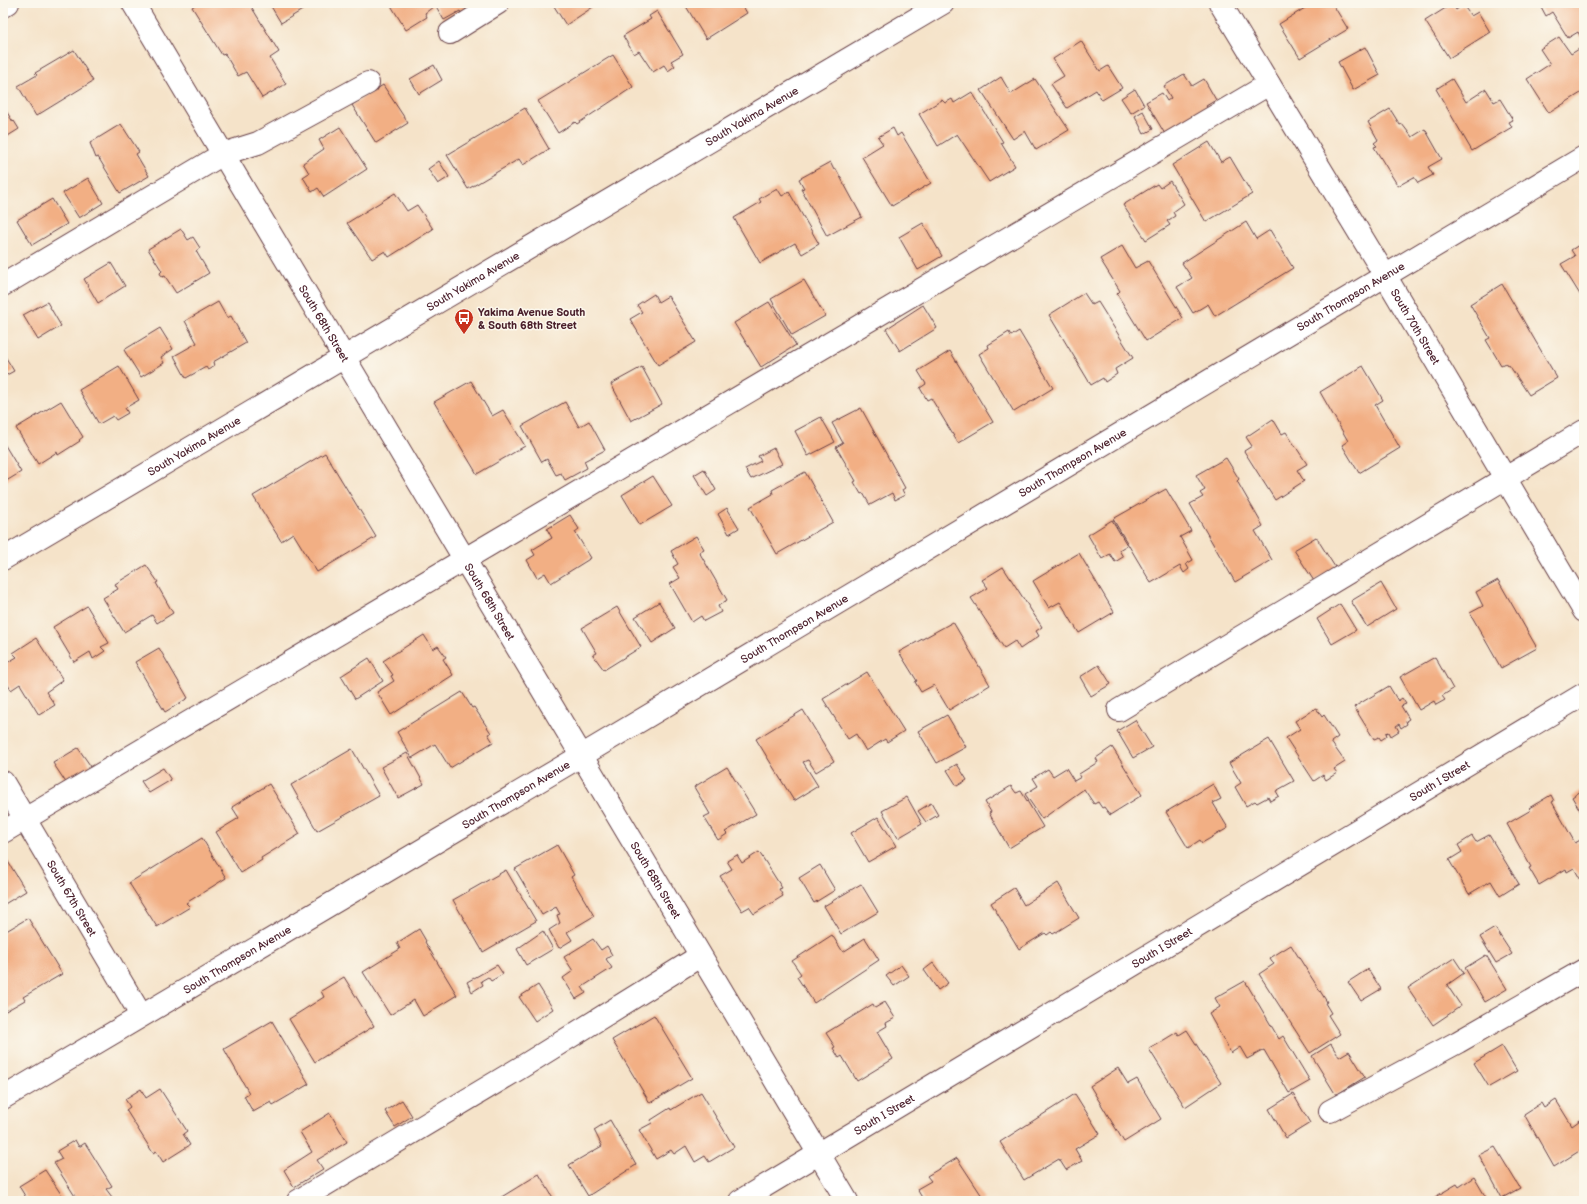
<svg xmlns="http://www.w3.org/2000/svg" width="1587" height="1204" font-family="'Balsamiq Sans',sans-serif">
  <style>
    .building { fill: #f2af84 }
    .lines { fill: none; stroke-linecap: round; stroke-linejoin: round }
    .minor-casing { stroke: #643c43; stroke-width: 24 }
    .major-casing { stroke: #643c43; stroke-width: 24 }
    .minor { stroke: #fff; stroke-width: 22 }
    .major { stroke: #fff; stroke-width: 22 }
    .labels { text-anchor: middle; stroke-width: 3; stroke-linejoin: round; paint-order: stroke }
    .street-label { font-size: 11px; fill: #4a1f2b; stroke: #fbf7ec }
    .poi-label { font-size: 11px; font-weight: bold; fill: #4a1f2b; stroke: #fbf7ec; text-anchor: start }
  </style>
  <rect width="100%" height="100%" fill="#fbf7ec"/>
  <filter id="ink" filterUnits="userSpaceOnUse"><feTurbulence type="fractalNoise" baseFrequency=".025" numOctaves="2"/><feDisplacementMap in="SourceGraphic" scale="8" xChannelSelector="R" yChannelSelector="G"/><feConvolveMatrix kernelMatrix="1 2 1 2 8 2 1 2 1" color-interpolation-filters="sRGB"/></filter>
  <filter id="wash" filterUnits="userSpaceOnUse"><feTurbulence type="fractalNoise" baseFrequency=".012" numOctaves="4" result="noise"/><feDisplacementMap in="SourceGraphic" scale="16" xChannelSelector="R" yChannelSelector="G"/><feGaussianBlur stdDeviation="0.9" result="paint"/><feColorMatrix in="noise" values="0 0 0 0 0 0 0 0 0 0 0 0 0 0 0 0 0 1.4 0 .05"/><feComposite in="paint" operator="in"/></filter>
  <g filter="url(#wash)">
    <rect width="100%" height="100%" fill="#f5e3c9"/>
    <g id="blocks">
      <g class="building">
        <polygon points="194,3 249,3 279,52 270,58 286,84 262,98 246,72 238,76 225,54 222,55 192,7 195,5"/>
        <polygon points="269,3 300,3 304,9 281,23"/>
        <polygon points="391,3 431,3 433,7 425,13 427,17 406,30 390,4"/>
        <polygon points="434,3 471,3 464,7 467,11 462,15 460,11 444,20"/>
        <polygon points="552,3 590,3 593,7 566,25"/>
        <polygon points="684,3 741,3 747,13 706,39"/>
        <polygon points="1313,3 1332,3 1348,29 1300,58 1279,24"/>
        <polygon points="1539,3 1584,3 1584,43 1578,32 1568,38 1552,12 1546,16"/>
        <polygon points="1452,4 1456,10 1463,5 1471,16 1478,12 1490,32 1449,58 1425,21"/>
        <polygon points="657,11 683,54 671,61 675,66 668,71 664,65 653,72 639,51 634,54 623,36 651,19 649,16"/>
        <polygon points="1559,37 1571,54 1584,46 1584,91 1549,113 1527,79 1550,64 1540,49"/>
        <polygon points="1081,41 1100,71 1108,66 1122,88 1102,100 1096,90 1067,108 1051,84 1064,76 1053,59"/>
        <polygon points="1365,47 1380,75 1353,90 1338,62"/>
        <polygon points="74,50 93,81 36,116 18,86 37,75 35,73"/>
        <polygon points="613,55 633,87 577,124 575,122 558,133 538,101"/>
        <polygon points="434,65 442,80 419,94 410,79"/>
        <polygon points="1184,74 1192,86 1204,79 1216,100 1206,106 1208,109 1165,134 1146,102 1162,93 1167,101 1171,98 1164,86"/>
        <polygon points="1001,77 1011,94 1035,79 1069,130 1036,150 1025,131 1013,139 981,90"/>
        <polygon points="1452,79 1466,102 1486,89 1494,102 1500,99 1513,120 1509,122 1512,127 1472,151 1436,89"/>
        <polygon points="383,85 408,123 376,143 352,105"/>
        <polygon points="1135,89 1144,105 1131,113 1121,98"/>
        <polygon points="972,92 1003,142 1001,143 1015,166 989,182 957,134 938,146 919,114 942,100 945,103 952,99 954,103"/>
        <polygon points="3,106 13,122 14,121 19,129 3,139"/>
        <polygon points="525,108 549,149 523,165 519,159 468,189 447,155"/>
        <polygon points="1390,109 1400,125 1402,124 1412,137 1425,129 1442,159 1428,167 1433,175 1418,183 1414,177 1398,186 1374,147 1377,146 1374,143 1378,140 1368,122"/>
        <polygon points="1143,111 1153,129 1144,134 1135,116"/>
        <polygon points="121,124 139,152 136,154 149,176 120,193 98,157 96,158 90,143"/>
        <polygon points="340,127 367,169 324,197 318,188 312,192 303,177 309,173 303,163 324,149 319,140"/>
        <polygon points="893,128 897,136 901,133 931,183 892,206 862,157 883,144 878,137"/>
        <polygon points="1209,142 1221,162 1230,157 1252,194 1206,222 1172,165"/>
        <polygon points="439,161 449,177 438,184 428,169"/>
        <polygon points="830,162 834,170 836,169 862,217 827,236 801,189 804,188 799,179"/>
        <polygon points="88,178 103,203 79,218 63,193"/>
        <polygon points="1170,181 1184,204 1173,212 1175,216 1167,221 1170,225 1146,240 1123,205 1157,184 1160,188"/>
        <polygon points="777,188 782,196 789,192 819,244 802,254 795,243 760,263 734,218 761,202 759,199"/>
        <polygon points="395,193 407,211 417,205 433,229 389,257 385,251 372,259 347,223"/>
        <polygon points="52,199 67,224 32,245 17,220"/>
        <polygon points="1246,222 1256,239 1270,230 1293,268 1215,316 1208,304 1193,313 1177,287 1192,278 1182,263"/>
        <polygon points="923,223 942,256 918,270 899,237"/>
        <polygon points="181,229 188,240 193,237 200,248 196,251 209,273 176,293 165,276 162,277 160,273 162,271 148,249"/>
        <polygon points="1584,242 1584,301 1561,264 1575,256 1571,250"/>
        <polygon points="1122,246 1135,268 1148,261 1183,318 1146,341 1117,294 1120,291 1100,259"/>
        <polygon points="111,263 125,286 98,303 84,279"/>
        <polygon points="804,280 825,316 792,335 771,299"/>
        <polygon points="1502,284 1557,378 1529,395 1509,365 1507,366 1505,363 1501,365 1486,340 1490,338 1470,304"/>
        <polygon points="1084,293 1092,305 1098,302 1133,358 1115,369 1117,374 1105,382 1103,378 1091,385 1049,315"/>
        <polygon points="654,294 658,302 668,296 696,342 658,365 630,319 642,312 637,305"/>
        <polygon points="47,302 61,326 38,340 23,315"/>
        <polygon points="218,302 227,318 231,316 246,343 213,362 214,366 208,370 206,367 186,378 174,356 197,343 185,321"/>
        <polygon points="769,302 796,345 761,367 734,323"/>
        <polygon points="923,305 937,328 900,351 886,329"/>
        <polygon points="160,328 173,349 161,357 164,363 141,377 124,350"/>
        <polygon points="1019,331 1053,388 1014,412 979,354 989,348 988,345 1009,332 1011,336"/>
        <polygon points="950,351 993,422 958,443 931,398 927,400 920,388 926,384 918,371"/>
        <polygon points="3,353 14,371 3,377"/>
        <polygon points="119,366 139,400 125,408 128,413 116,420 113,416 99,424 79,390"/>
        <polygon points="1363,366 1383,400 1375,405 1400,448 1359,473 1342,445 1348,441 1320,392"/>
        <polygon points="642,367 662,404 631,421 611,384"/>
        <polygon points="471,381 492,416 503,410 525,446 477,474 434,402"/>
        <polygon points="61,401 83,437 79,440 80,441 58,455 57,452 38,464 16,428"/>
        <polygon points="565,402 579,427 589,421 605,450 584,461 587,468 565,480 561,473 556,475 547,459 542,462 522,426"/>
        <polygon points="861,408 905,488 902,490 905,495 895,500 892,493 870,505 863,493 861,494 854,482 856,481 836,447 843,443 832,423"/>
        <polygon points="821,417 835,442 808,456 795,431"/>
        <polygon points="1273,419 1282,434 1286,432 1307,464 1297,470 1304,481 1275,500 1244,451 1252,446 1246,437"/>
        <polygon points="3,442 21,472 3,483"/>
        <polygon points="774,448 782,464 751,479 745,469 761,461 758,456"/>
        <polygon points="325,453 376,537 317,572 293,533 281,541 253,496"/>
        <polygon points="1226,458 1239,479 1237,481 1263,526 1255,531 1272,560 1235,582 1190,504 1203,497 1200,493 1205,490 1196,475"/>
        <polygon points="704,469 716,490 707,496 694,475"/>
        <polygon points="805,472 833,522 777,554 750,507 773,494 772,490"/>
        <polygon points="653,476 672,506 640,525 622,495"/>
        <polygon points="1166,489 1191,531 1180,537 1193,560 1186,564 1189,569 1184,573 1180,566 1151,583 1113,519"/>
        <polygon points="727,508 739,528 729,534 718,514"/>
        <polygon points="570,515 579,529 575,532 591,558 551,583 545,573 537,578 527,560 535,555 532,550 552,538 547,529"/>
        <polygon points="1112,520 1127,545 1119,550 1123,557 1115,562 1110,554 1102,559 1088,535"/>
        <polygon points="696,536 704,549 699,552 727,600 718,606 721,612 704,621 701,616 692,622 670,584 680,578 673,567 678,564 671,551"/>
        <polygon points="1316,537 1335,567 1314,581 1294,550"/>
        <polygon points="1079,553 1114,612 1079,633 1060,602 1049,608 1033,581"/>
        <polygon points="146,565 158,582 156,583 173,613 157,623 152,615 124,632 103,598 118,589 115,584"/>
        <polygon points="1003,567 1042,627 1036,631 1039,636 1020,649 1015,641 1004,648 971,598 988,588 982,580"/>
        <polygon points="1498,580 1537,648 1501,668 1470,613 1483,606 1476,592"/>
        <polygon points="1381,583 1396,609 1367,627 1351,601"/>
        <polygon points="659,602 675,628 652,643 635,617"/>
        <polygon points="1340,604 1356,630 1332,644 1317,619"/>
        <polygon points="87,606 109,643 101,647 105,651 93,659 90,652 74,662 53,627"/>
        <polygon points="617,607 641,647 604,670 593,655 597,653 582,628"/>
        <polygon points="953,622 990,685 949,710 934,685 921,692 915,682 917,681 899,652"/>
        <polygon points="424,635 433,649 438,646 446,657 443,659 453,675 391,715 377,692 394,681 391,676 393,675 383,661"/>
        <polygon points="36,638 63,680 46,692 55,705 39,715 20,684 11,690 3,677 3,665 17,657 13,653"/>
        <polygon points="159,648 188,698 165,712 135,662"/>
        <polygon points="1435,657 1453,689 1442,696 1445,700 1436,705 1434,701 1419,710 1400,677"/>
        <polygon points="369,658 383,681 355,699 341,676"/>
        <polygon points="1099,665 1111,684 1091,696 1080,677"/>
        <polygon points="867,672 904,731 887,742 885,739 866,751 856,734 848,739 823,699"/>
        <polygon points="1389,686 1398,701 1402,698 1406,704 1401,706 1409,719 1406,721 1407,724 1401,728 1399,724 1396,726 1399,731 1391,736 1389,732 1386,733 1387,736 1381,740 1379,737 1374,739 1354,707"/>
        <polygon points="462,692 472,708 474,707 491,733 488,734 493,742 450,768 435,744 412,758 397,732"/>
        <polygon points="1316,708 1322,717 1324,715 1338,737 1331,742 1345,762 1334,769 1337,773 1326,780 1323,775 1314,781 1286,738 1300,729 1295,721"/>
        <polygon points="803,710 834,761 816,772 808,760 803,762 818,786 794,801 756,739"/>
        <polygon points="947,715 966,747 937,763 918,731"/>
        <polygon points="1135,720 1152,747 1133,758 1117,731"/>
        <polygon points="1269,739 1294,781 1276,791 1279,796 1270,801 1268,797 1257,803 1255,801 1246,806 1235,787 1241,783 1229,763"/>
        <polygon points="1112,747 1142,795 1110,815 1104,807 1102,808 1098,802 1094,804 1084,789 1042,819 1025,794 1038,786 1033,778 1048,769 1053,776 1066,768 1074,781 1081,777 1079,774 1098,762 1096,758"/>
        <polygon points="78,748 92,768 67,784 53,763"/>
        <polygon points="352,749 379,796 317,831 291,785"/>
        <polygon points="407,753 424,784 398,798 381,767"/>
        <polygon points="957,764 967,780 957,786 947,770"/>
        <polygon points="727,767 756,814 725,832 727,834 718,840 704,817 710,814 694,787"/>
        <polygon points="163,768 171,780 149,793 141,781"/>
        <polygon points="269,784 300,834 261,858 262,860 241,873 216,832 239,818 232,807"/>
        <polygon points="1213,784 1221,799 1213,803 1228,828 1202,843 1200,840 1188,848 1166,812"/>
        <polygon points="1011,786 1016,793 1021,791 1043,827 1009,848 989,813 991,812 985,802"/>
        <polygon points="1584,789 1584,817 1572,797"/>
        <polygon points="1551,795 1554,801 1552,802 1575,843 1584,838 1584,886 1574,868 1567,872 1566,869 1539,885 1529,868 1531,867 1507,824 1531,810 1529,808"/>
        <polygon points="907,797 922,824 898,838 882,811"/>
        <polygon points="931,803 938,815 926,822 918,811"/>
        <polygon points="878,817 896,846 868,862 851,833"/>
        <polygon points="1489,835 1519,884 1500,896 1491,881 1469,894 1449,860 1462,852 1458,845 1472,836 1476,842"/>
        <polygon points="202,838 226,878 186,903 190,907 157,927 129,883"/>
        <polygon points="557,845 574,875 571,877 594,916 567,932 572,940 559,948 549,930 560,923 557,915 560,914 556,907 542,915 515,869"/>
        <polygon points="759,852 782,888 779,889 783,896 754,914 749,907 742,911 720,876 732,869 727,861 737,855 742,863"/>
        <polygon points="7,860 26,891 3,905 3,862"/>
        <polygon points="820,865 835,890 814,903 799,878"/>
        <polygon points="506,870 536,921 483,952 453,900"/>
        <polygon points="1058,883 1079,918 1053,934 1051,932 1047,935 1045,933 1019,949 991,903 1014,888 1024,905"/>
        <polygon points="861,884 878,912 841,934 824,906"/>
        <polygon points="28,918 62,974 23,997 25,1000 4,1012 3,933"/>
        <polygon points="1495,928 1512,954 1496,963 1480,937"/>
        <polygon points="419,929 426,941 425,942 457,995 423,1016 414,1000 390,1015 363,972 400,949 397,943"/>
        <polygon points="543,931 553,949 526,965 517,949"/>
        <polygon points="832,935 843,952 865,938 879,960 814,1003 797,977 801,974 792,961"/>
        <polygon points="593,939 601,950 607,946 612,955 606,959 612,968 582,987 586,993 576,999 563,978 573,971 564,957"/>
        <polygon points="1291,945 1327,1002 1325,1003 1331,1013 1328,1015 1340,1034 1310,1053 1259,974 1274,964 1270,958"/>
        <polygon points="1486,955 1507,989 1485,1002 1465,968"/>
        <polygon points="1454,958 1464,973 1447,985 1461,1006 1433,1025 1408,988"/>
        <polygon points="933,963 948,983 938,990 924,970"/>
        <polygon points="497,965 503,974 491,981 488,977 481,981 483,985 472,992 467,982"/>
        <polygon points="901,965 909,976 894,986 886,976"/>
        <polygon points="1368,969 1381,989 1361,1001 1348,982"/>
        <polygon points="344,977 374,1026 315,1062 289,1019 324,997 321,991"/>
        <polygon points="1245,981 1279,1039 1283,1036 1310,1081 1289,1093 1264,1050 1247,1059 1240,1047 1231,1053 1209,1014 1220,1007 1215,998"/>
        <polygon points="538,985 553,1009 535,1021 519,997"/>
        <polygon points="885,1002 895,1018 886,1023 887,1026 877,1032 893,1059 857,1081 842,1056 839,1058 833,1048 835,1047 826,1033 873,1004 875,1008"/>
        <polygon points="654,1015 692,1078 650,1103 612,1040"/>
        <polygon points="272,1021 309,1084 273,1105 271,1102 253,1112 244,1096 249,1093 224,1049"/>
        <polygon points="1187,1030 1221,1083 1185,1107 1149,1049 1177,1032 1179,1035"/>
        <polygon points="1331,1044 1339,1057 1349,1051 1365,1077 1336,1095 1312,1056"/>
        <polygon points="1502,1046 1517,1071 1489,1087 1474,1063"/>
        <polygon points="1118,1068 1128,1084 1137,1079 1161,1119 1124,1142 1090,1086"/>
        <polygon points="141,1089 146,1098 160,1089 187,1131 183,1134 190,1145 163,1162 156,1151 153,1153 126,1110 130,1107 125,1099"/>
        <polygon points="701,1092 734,1147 709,1162 705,1156 695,1162 686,1146 674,1154 671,1150 656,1159 639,1130 652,1123 651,1120 670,1108 671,1110"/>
        <polygon points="1075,1094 1100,1134 1075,1149 1082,1161 1066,1170 1059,1159 1024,1180 1000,1142"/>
        <polygon points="1293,1094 1310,1123 1286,1138 1269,1109"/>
        <polygon points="402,1100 412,1116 395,1127 385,1111"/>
        <polygon points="1556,1100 1572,1126 1583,1118 1584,1120 1584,1148 1554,1167 1524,1114 1541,1103 1544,1108"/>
        <polygon points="330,1113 347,1142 317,1160 323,1169 294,1187 284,1170 312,1152 300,1132"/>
        <polygon points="610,1120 636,1165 588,1196 569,1165 602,1146 594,1130"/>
        <polygon points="75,1140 79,1147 85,1143 112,1186 106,1189 112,1197 106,1201 95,1201 94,1199 90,1201 78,1201 54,1163 62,1159 57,1151"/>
        <polygon points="1495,1147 1520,1188 1502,1198 1479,1155"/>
        <polygon points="957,1158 984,1199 981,1201 924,1201 917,1189 931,1181 927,1176"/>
        <polygon points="45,1170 65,1200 28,1201 19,1186"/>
        <polygon points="539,1174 555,1201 495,1201"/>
        <polygon points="1474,1177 1488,1201 1437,1201 1435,1197 1457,1184 1459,1187"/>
      </g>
    </g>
  </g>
  <g filter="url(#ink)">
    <use href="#blocks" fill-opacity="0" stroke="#643c43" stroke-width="1"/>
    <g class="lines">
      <defs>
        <g id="minor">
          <path id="s1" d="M133 3 847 1201"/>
          <path id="s2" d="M1220 3 1386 277 1584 611"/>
          <polyline points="3,6 8,3"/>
          <polyline points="450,33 498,3"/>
          <polyline points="3,285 223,154 258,143 368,83"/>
          <polyline points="1119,710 1584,431"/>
          <path id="s3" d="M3 782 141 1015"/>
          <polyline points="3,832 1269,84"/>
          <path id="s4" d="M3 1098 581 756 1584 157"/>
          <polyline points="1330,1111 1458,1042 1584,970"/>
          <polyline points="298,1201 520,1068 700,956"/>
          <path id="s5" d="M740 1201 1584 694"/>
        </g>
        <g id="major">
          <path id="s6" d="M3 559 943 3"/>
        </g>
      </defs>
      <use href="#minor" class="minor-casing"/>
      <use href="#major" class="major-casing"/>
      <use href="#minor" class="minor"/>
      <use href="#major" class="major"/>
    </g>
  </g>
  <defs>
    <symbol id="bus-pin" viewBox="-11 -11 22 30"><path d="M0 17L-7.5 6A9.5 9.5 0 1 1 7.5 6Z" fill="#c8321e" stroke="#fbf7ec"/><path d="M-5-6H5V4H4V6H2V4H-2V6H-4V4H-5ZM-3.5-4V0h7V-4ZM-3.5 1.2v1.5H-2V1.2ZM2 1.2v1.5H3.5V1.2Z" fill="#fff"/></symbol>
  </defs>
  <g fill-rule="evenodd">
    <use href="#bus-pin" x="453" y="307" width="22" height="30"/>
  </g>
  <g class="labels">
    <g class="street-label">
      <text dy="4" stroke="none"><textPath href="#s6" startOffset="870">South Yakima Avenue</textPath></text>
      <text dy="4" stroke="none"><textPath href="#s6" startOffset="546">South Yakima Avenue</textPath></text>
      <text dy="4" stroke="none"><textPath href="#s4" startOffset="1568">South Thompson Avenue</textPath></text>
      <text dy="4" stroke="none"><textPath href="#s1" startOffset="373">South 68th Street</textPath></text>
      <text dy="4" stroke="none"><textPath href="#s2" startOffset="378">South 70th Street</textPath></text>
      <text dy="4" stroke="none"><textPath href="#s6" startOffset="222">South Yakima Avenue</textPath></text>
      <text dy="4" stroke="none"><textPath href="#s4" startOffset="1244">South Thompson Avenue</textPath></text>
      <text dy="4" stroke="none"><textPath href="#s1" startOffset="697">South 68th Street</textPath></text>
      <text dy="4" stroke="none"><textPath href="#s4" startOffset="920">South Thompson Avenue</textPath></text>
      <text dy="4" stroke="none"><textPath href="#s5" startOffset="816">South I Street</textPath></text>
      <text dy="4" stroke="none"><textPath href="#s4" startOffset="596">South Thompson Avenue</textPath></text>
      <text dy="4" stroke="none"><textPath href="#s1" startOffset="1021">South 68th Street</textPath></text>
      <text dy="4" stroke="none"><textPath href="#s3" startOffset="135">South 67th Street</textPath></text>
      <text dy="4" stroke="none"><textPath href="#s5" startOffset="492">South I Street</textPath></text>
      <text dy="4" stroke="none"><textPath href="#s4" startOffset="272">South Thompson Avenue</textPath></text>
      <text dy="4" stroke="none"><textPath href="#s5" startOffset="168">South I Street</textPath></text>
    </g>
    <g class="poi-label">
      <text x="478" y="316">Yakima Avenue South<tspan x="478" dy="13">&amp; South 68th Street</tspan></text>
    </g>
  </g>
  <rect width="1587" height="1204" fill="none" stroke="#fbf7ec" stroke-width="16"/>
</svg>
